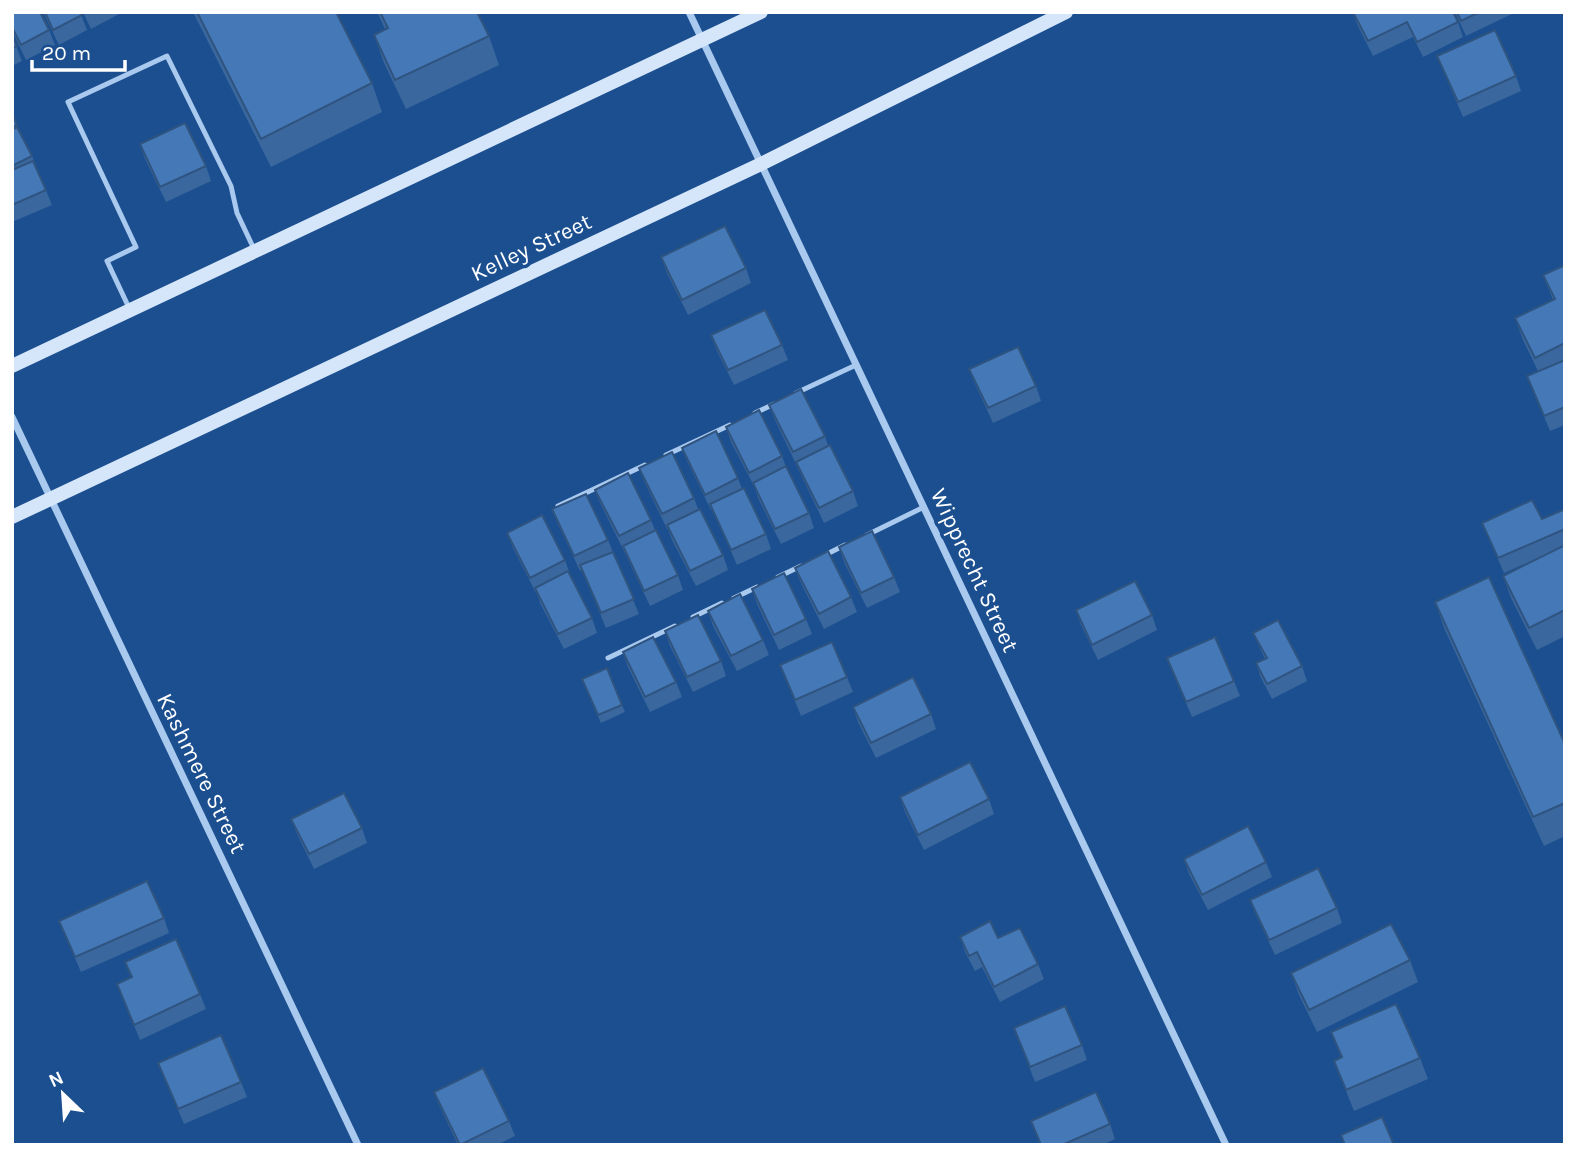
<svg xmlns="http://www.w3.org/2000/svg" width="1577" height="1157" font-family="Karla,sans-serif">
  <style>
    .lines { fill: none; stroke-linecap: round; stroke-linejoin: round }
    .lane { stroke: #a9c9ee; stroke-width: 5 }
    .street { stroke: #a9c9ee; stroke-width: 7 }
    .secondary { stroke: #d6e6fa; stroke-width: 14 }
    .wall { fill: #3a679d }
    .building { fill: #4478b7; stroke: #305480; stroke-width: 2 }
    .labels { text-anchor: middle; stroke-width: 7; stroke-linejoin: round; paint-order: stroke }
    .street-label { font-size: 23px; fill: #fff; stroke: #1b4f8f }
  </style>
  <rect width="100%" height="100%" fill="#1b4f8f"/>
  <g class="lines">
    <g class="lane">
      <polyline points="130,310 107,261 136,247 68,102 167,56 231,186 237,213 254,249"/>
      <polyline points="796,393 856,365"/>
      <polyline points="755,413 774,404"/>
      <polyline points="666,455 730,425"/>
      <polyline points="558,506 645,465"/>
      <polyline points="867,535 924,507"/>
      <polyline points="823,556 845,545"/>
      <polyline points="778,577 801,566"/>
      <polyline points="734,598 757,587"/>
      <polyline points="693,617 722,603"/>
      <polyline points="608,658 675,626"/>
    </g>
    <g class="street">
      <polyline points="689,12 1226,1145"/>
      <polyline points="12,417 358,1145"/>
    </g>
    <g class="secondary">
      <polyline points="12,366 761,12"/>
      <polyline points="12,517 761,164 1066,12"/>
    </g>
  </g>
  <g class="wall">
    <polygon points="12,12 49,30 55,45 26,60 12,31"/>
    <polygon points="43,12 80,12 87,30 59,45"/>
    <polygon points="83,12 118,12 119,14 91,29"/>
    <polygon points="193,12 336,12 372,83 382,112 271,167"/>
    <polygon points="377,12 477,12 489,36 499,65 406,109 384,63 374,35 385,29"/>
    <polygon points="1353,12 1458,22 1463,37 1423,57 1413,37 1373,56 1358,26"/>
    <polygon points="1455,12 1516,12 1466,36"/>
    <polygon points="12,36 22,61 12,66"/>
    <polygon points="1437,56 1516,76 1521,91 1463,117"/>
    <polygon points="12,114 32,156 52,205 12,222"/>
    <polygon points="140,144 206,166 211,181 166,202 145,159"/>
    <polygon points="661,257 746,268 751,283 688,315 667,273"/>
    <polygon points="1565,265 1565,425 1550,431 1527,376 1538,371 1523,340 1515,318 1553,300 1543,275"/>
    <polygon points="711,335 782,345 788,360 734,385 717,351"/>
    <polygon points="969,369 1036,386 1041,401 993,423 975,384"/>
    <polygon points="769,405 825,436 828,446 853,491 858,506 824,523 775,420"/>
    <polygon points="726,427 782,456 786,467 809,513 814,528 781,544 758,498 755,488 731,442"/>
    <polygon points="682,448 738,478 742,489 766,534 771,549 737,565 712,509 711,510 688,463"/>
    <polygon points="639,468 694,498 698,509 723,555 728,570 696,586 672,540 668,529 667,529 645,483"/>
    <polygon points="595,490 651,520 655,530 678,575 683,590 650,606 624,551 601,505"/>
    <polygon points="552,509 608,540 639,614 606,628 582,570 580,571 558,524"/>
    <polygon points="1565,509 1565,636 1537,650 1511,598 1503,576 1545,555 1504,573 1482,523 1542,519"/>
    <polygon points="507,533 565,560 570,574 592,618 597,633 564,649 540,603 537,592 536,593 513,548"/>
    <polygon points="839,547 894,577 900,592 867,608 844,562"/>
    <polygon points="795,568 851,597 857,612 824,629 801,583"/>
    <polygon points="752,589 806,619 812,634 779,650 757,604"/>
    <polygon points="1435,602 1565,744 1565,836 1544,846 1445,630"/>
    <polygon points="1076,610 1152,615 1157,630 1098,660 1081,625"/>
    <polygon points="708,611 763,640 769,655 737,671 713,626"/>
    <polygon points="665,631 721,661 726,676 693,692 670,646"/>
    <polygon points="1253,633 1302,666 1307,681 1272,699 1261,678 1256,663 1265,659"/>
    <polygon points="623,652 676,682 682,697 650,712 628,667"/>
    <polygon points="1167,658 1234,681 1240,696 1192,717"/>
    <polygon points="780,665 847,677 853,692 801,716"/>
    <polygon points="582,679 622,705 625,712 601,723"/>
    <polygon points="853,707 931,714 936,729 876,758 858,722"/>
    <polygon points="900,797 989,799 994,814 924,850 905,812"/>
    <polygon points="291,819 362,828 367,843 314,869 297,834"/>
    <polygon points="1184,859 1266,862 1272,877 1208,910 1189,874"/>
    <polygon points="1250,900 1337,908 1342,923 1275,955 1256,915"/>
    <polygon points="164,918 169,933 81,972 59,921"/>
    <polygon points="960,937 998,938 1038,964 1044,979 1000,1002 982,967 975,971 965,952"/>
    <polygon points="1410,960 1418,982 1317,1032 1299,995 1291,973"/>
    <polygon points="125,962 200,994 206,1009 140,1040 117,984 131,978"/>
    <polygon points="1014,1028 1082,1045 1087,1060 1035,1082"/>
    <polygon points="1331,1032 1420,1058 1428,1079 1354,1111 1334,1061 1341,1058"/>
    <polygon points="158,1063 241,1082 247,1097 184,1124"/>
    <polygon points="434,1092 509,1121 515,1136 497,1145 458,1145 440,1107"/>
    <polygon points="1031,1121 1110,1124 1115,1139 1102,1145 1040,1145"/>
  </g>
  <g class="building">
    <polygon points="12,12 40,12 49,30 21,45 12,27"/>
    <polygon points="45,12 80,12 82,15 53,30"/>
    <polygon points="197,12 336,12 372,83 261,139"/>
    <polygon points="380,12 477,12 489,36 395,80 374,35 388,28"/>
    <polygon points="1353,12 1453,12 1458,22 1417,42 1407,22 1368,41"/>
    <polygon points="1457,12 1480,12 1461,21"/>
    <polygon points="1495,30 1516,76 1458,102 1437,56"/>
    <polygon points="12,36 17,46 12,48"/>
    <polygon points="12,114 17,125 12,127"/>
    <polygon points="185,123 206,166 160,187 140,144"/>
    <polygon points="17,127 32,156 12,166 12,130"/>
    <polygon points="33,161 46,190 12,205 12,170"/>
    <polygon points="725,226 746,268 682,300 661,257"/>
    <polygon points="1565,265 1565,343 1535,358 1515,318 1555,299 1543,275"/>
    <polygon points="765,310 782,345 728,370 711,335"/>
    <polygon points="1018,347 1036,386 988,408 969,369"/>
    <polygon points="1565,360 1565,407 1544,416 1527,376"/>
    <polygon points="801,389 825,436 793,452 769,405"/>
    <polygon points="759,410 782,456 749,473 726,427"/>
    <polygon points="716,431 738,478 705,495 682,448"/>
    <polygon points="830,445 853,491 819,508 796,462"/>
    <polygon points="672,452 694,498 662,514 639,468"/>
    <polygon points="786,466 809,513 775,529 753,483"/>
    <polygon points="628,473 651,520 619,536 595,490"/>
    <polygon points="744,488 766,534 731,550 710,504"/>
    <polygon points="586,494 608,540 574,556 552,509"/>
    <polygon points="1532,500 1542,519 1565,509 1565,529 1498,558 1482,523"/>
    <polygon points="700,509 723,555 690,571 667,525"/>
    <polygon points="542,515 565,560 530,578 507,533"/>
    <polygon points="656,530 678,575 644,591 623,546"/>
    <polygon points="872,531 894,577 861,593 839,547"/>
    <polygon points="1565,545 1565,610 1529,628 1503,576"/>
    <polygon points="828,551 851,597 819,614 795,568"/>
    <polygon points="613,552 634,599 601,613 580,565"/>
    <polygon points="568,571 592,618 558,634 535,588"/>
    <polygon points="784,573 806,619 774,635 752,589"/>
    <polygon points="1489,577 1565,744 1565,803 1533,817 1435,602"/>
    <polygon points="1135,581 1152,615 1092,645 1076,610"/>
    <polygon points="740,594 763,640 731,656 708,611"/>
    <polygon points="698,615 721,661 687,677 665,631"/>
    <polygon points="1278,620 1302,666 1267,684 1256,663 1267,658 1253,633"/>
    <polygon points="653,637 676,682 645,697 623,652"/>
    <polygon points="1215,637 1234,681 1186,702 1167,658"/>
    <polygon points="832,642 847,677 795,700 780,665"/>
    <polygon points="607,668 622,705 598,715 582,679"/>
    <polygon points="913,677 931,714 871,743 853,707"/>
    <polygon points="970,762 989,799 918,835 900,797"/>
    <polygon points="344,793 362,828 309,854 291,819"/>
    <polygon points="1248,826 1266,862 1202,895 1184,859"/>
    <polygon points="1318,868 1337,908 1269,940 1250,900"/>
    <polygon points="147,881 164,918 75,957 59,921"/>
    <polygon points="990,921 998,938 1020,928 1038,964 994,987 977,952 969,956 960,937"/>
    <polygon points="1391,924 1410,960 1309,1010 1291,973"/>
    <polygon points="176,939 200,994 134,1025 117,984 132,977 125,962"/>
    <polygon points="1396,1004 1420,1058 1346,1090 1334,1061 1342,1057 1331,1032"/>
    <polygon points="1065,1006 1082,1045 1030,1067 1014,1028"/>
    <polygon points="221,1035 241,1082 178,1109 158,1063"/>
    <polygon points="483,1068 509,1121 460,1145 434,1092"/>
    <polygon points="1096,1092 1110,1124 1062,1145 1041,1145 1031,1121"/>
    <polygon points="1382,1117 1394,1145 1345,1145 1341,1135"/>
  </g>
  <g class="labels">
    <g class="street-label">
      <text transform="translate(531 247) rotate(-25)" y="8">Kelley Street</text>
      <text transform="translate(975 570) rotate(65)" y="8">Wipprecht Street</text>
      <text transform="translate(202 773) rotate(64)" y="8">Kashmere Street</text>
    </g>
  </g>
  <rect width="1577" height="1157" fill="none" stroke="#ffffff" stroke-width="28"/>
  <g transform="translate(63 1094) rotate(335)" stroke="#1b4f8f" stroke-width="5" paint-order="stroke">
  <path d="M0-5L12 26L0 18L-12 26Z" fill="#ffffff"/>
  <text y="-10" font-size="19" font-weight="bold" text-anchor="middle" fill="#ffffff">N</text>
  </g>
  <path d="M32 60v10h93v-10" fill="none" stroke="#ffffff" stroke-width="3.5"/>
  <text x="42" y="60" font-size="21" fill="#ffffff" stroke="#1b4f8f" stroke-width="5" paint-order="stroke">20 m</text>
</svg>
